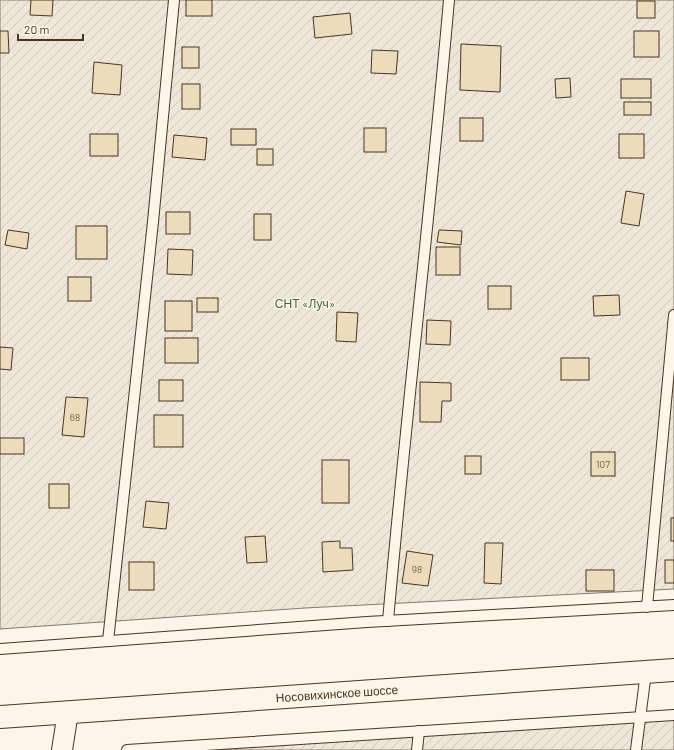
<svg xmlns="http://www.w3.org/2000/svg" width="674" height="750" font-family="Barlow,sans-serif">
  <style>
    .garden { fill: url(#garden-furrows); stroke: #887966 }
    .building { fill: #ecdcbc; stroke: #4a3520 }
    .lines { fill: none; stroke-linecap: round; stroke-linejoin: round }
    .service-casing { stroke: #4a3520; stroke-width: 12 }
    .minor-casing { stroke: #4a3520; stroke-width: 22 }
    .secondary-casing { stroke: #4a3520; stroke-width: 24 }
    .service { stroke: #fbf6e9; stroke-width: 10 }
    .minor { stroke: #fbf6e9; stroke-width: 20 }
    .secondary { stroke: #fbf6e9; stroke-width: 22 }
    .labels { text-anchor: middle; stroke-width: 3; stroke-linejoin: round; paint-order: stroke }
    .number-label { font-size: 10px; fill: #725f47 }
    .park-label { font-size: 12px; fill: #436837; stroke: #fbf6e9 }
    .street-label { font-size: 12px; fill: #4a3520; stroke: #fbf6e9 }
  </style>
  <defs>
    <pattern id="garden-furrows" width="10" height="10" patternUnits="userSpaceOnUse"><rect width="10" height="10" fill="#ede6d9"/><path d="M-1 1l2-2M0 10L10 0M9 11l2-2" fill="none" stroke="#cdc6ba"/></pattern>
  </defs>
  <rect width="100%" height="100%" fill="#fbf6e9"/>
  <g class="garden">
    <polygon points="0,0 674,0 674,589 305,608 0,629"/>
    <polygon points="674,715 674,750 128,750"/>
  </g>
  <g class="building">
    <polygon points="31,0 53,0 52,16 30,15"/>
    <rect x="186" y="0" width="26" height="16"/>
    <rect x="637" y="1" width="18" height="17"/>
    <polygon points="350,13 352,34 315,38 313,17"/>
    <polygon points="0,31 8,31 9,53 0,53"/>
    <rect x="634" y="31" width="25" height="26"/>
    <polygon points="461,44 501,46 500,92 460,90"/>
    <rect x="182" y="47" width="17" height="21"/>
    <polygon points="372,50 398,51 396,74 371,73"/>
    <polygon points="94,62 122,65 120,95 92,93"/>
    <polygon points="570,78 571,97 556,98 555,79"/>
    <rect x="621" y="79" width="30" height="19"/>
    <rect x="182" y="84" width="18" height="25"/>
    <rect x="624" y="102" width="27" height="13"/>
    <rect x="460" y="118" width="23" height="23"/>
    <rect x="364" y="128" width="22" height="24"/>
    <rect x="231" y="129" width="25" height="16"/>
    <rect x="90" y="134" width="28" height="22"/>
    <rect x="619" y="134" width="25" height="24"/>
    <polygon points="174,135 207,138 205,160 172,157"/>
    <rect x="257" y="149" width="16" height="16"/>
    <polygon points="626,191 644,194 639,226 621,223"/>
    <rect x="166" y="212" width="24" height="22"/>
    <rect x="254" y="214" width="17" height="26"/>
    <rect x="76" y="226" width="31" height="33"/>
    <polygon points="8,230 29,233 27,249 5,245"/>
    <polygon points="439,230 462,231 461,245 437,242"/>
    <rect x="436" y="247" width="24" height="28"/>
    <polygon points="168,249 193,250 192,275 167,274"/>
    <rect x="68" y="277" width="23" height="24"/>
    <rect x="488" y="286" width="23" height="23"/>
    <polygon points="619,295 620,315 594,316 593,296"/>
    <rect x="197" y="298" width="21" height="14"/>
    <rect x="165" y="301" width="27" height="30"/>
    <polygon points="337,312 358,313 356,342 336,341"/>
    <polygon points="427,320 451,321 450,345 426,344"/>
    <rect x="165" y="338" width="33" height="25"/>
    <polygon points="0,347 13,348 11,370 0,369"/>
    <rect x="561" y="358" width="28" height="22"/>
    <rect x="159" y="380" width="24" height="21"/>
    <polygon points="420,382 451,383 451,401 442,401 441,422 420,422"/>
    <polygon points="66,397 88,398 84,437 62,435"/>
    <rect x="154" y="415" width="29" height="32"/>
    <rect x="0" y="438" width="24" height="16"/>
    <rect x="591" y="452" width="24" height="24"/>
    <rect x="465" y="456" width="16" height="18"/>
    <rect x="322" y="460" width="27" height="43"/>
    <rect x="49" y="484" width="20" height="24"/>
    <polygon points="146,501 169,503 166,529 143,527"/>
    <rect x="671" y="518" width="3" height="23"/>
    <polygon points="265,536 267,562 247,563 245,537"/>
    <polygon points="340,541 340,548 352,548 353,570 323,572 322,542"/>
    <polygon points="485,543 503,543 501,584 484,583"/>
    <polygon points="407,551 433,555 428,586 402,583"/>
    <rect x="665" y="560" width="9" height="23"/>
    <rect x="129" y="562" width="25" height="28"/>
    <rect x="586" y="570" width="28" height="21"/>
  </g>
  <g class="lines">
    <defs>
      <g id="service">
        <polyline points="647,607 674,315"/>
        <path d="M388 621C406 414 431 207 449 0"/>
        <polyline points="108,641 153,222 174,0"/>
        <polyline points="0,649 367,622 674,605"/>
        <polyline points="127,750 674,715"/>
        <polyline points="417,750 419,731"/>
        <polyline points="636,750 646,672"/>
      </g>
      <polyline id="minor" points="62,750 68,712"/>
      <polyline id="secondary" points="0,717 674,670"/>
    </defs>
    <use href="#service" class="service-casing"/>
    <use href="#minor" class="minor-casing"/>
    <use href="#secondary" class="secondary-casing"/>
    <use href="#service" class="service"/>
    <use href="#minor" class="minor"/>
    <use href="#secondary" class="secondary"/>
  </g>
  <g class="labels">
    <g class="number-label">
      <text x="75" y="421">68</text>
      <text x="603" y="468">107</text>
      <text x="417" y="573">98</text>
    </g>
    <g class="park-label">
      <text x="305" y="308">СНТ «Луч»</text>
    </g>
    <g class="street-label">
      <text transform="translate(337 694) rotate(-4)" y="4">Носовихинское шоссе</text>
    </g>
  </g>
  <path d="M18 34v6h65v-6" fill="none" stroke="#4a3520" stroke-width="2"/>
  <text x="24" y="34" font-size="12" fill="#4a3520" stroke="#fbf6e9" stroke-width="3" paint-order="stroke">20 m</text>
</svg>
